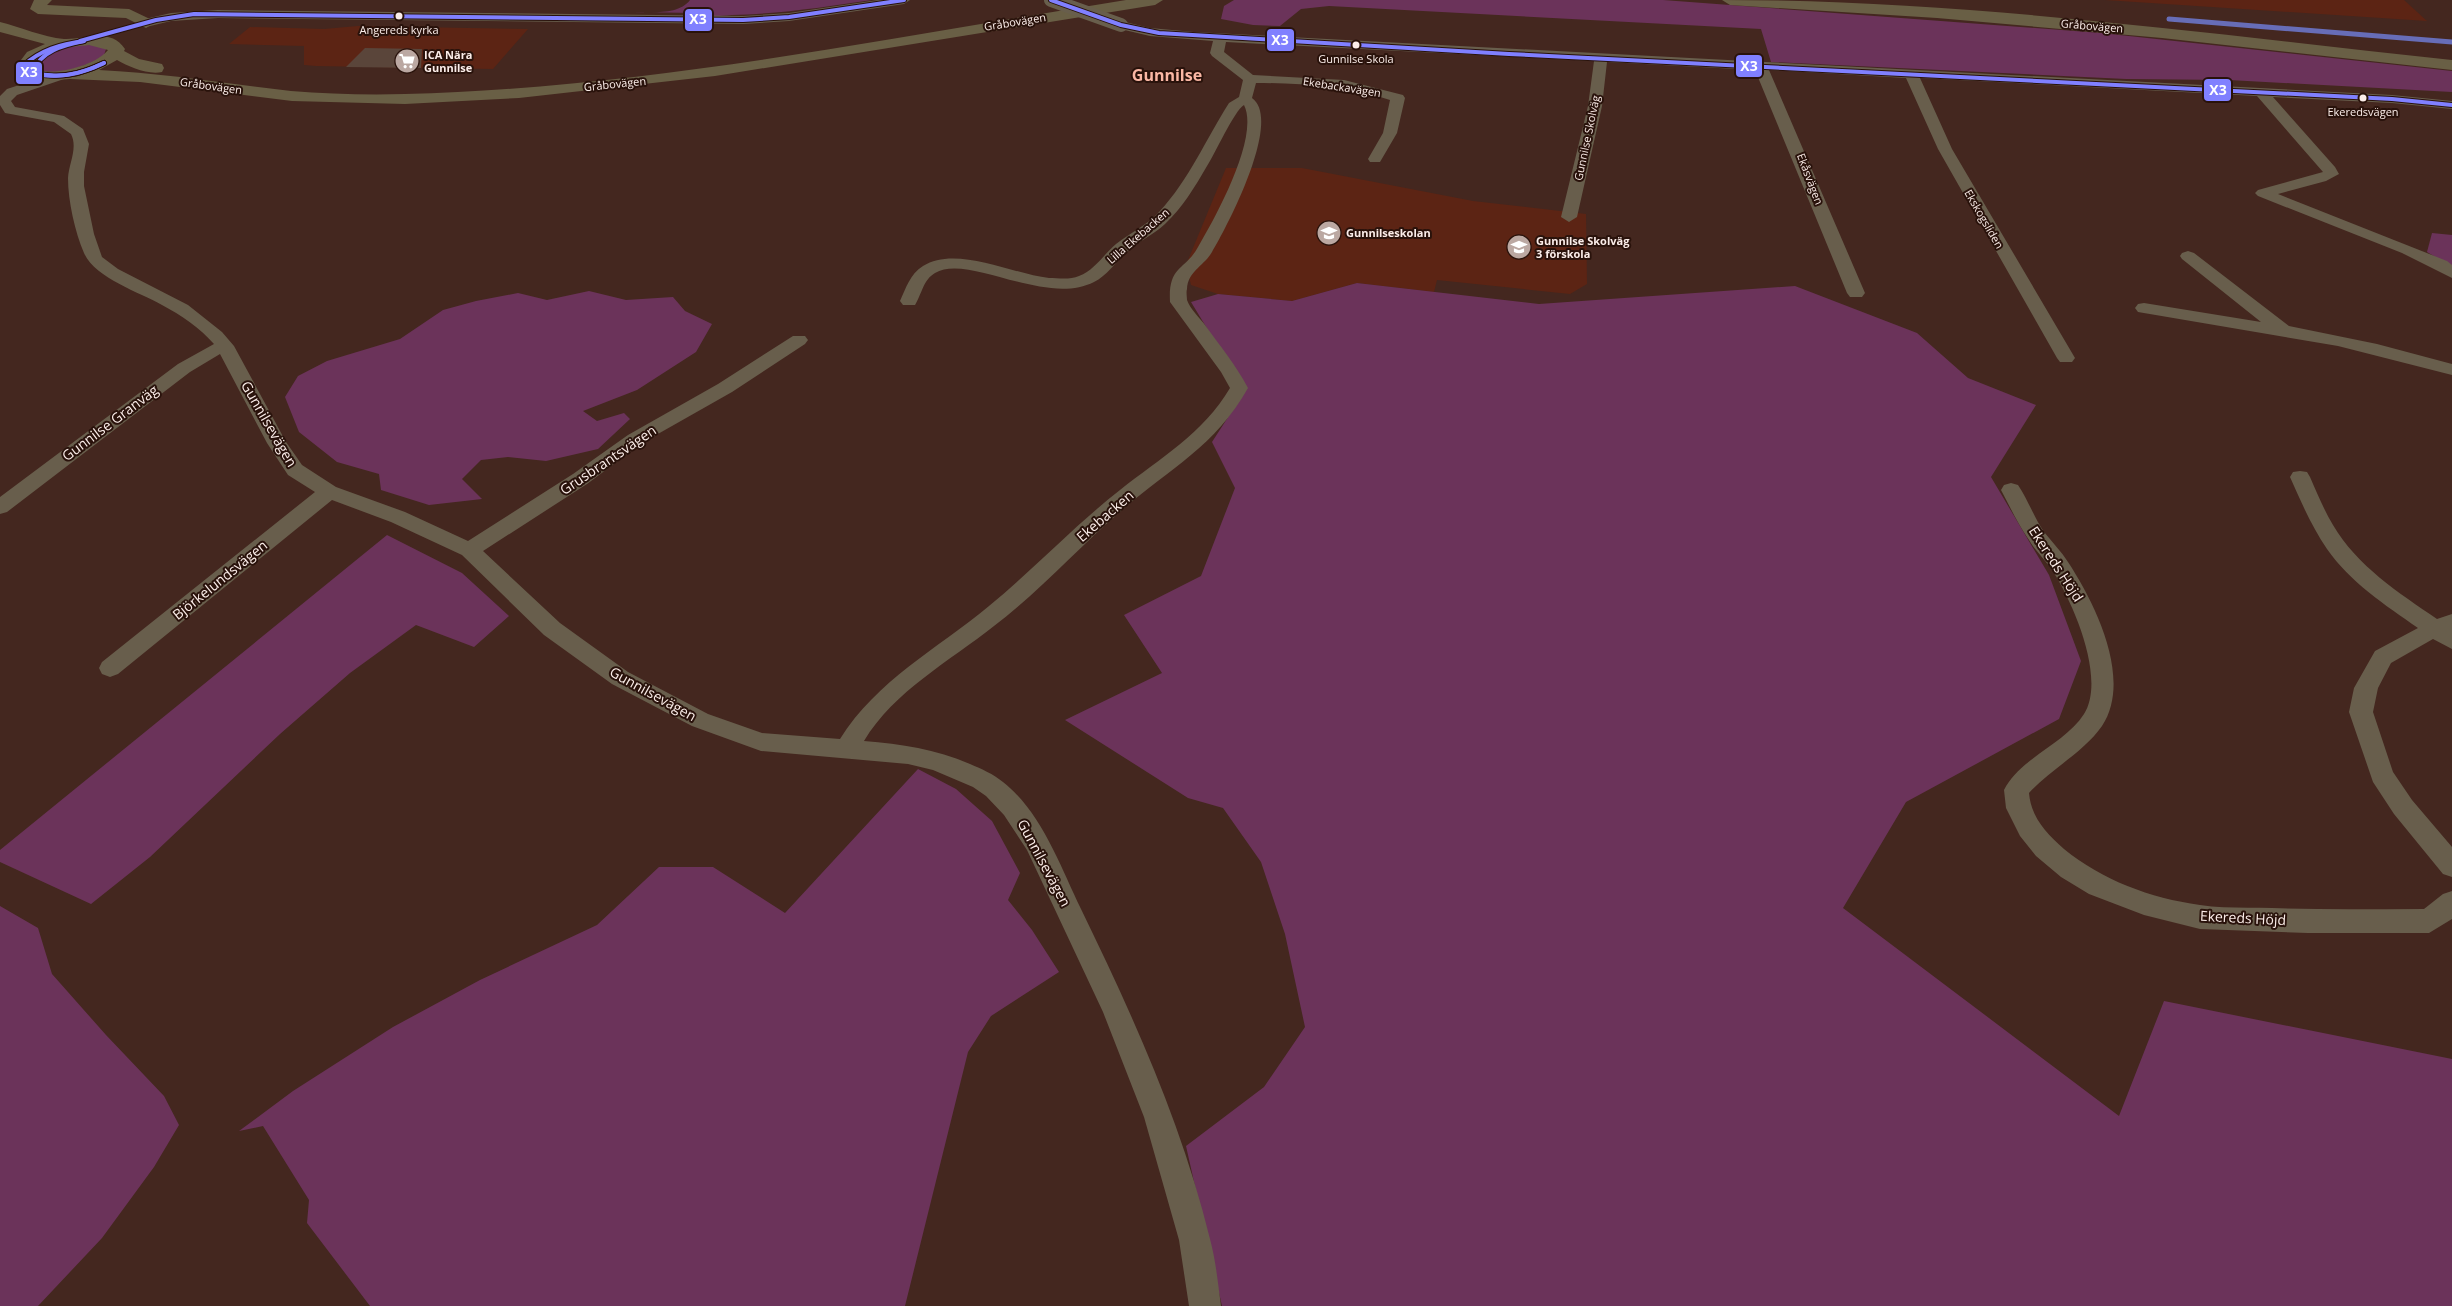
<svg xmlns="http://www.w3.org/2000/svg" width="2452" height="1306" font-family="'Open Sans',sans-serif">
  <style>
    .built { fill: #5c2414 }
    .green { fill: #6b335a }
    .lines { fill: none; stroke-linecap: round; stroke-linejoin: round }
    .stream { stroke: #676db7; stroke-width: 5 }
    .building { fill: #5a453a }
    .street { fill: #685e4c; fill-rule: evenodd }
    .secondary { fill: #695f45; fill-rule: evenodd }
    .street-bridge { stroke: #685e4c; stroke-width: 14 }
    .bus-1-casing { stroke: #29120b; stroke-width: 6 }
    .bus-1 { stroke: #8080ff; stroke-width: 4 }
    .bus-dot { fill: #fbede9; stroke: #29120b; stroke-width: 2 }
    .labels { text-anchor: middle; stroke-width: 4; stroke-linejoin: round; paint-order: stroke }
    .far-street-label { font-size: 11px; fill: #fbede9; stroke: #29120b }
    .far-bus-label { font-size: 11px; fill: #fbede9; stroke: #29120b }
    .far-poi-label { font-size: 11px; font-weight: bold; fill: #fbede9; stroke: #29120b; text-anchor: start }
    .street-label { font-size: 14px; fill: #fbede9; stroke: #29120b }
    .far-district-label { font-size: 16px; font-weight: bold; fill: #fab7a4; stroke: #29120b }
    .line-badge { stroke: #29120b; stroke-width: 2 }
    .badge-label { font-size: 14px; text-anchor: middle; font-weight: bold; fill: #fff }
  </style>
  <rect width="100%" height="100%" fill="#44271f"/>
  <g class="built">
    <polygon points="2105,0 2404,0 2427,21"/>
    <polygon points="358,26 528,29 493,69 316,66 304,65 304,46 229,44 250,27 324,29"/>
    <polygon points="1226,168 1302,168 1473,201 1586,214 1587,284 1570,294 1437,280 1434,292 1357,283 1292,301 1218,294 1191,285 1186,265"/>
  </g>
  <g class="green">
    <path d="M690 0H872C825 7 779 14 732 15 719 16 705 18 694 13L635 12C652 12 679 15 690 0Z"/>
    <polygon points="1234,0 1663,0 2101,33 2452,71 2452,92 2229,80 2126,79 1771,62 1761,29 1329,6 1301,9 1280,26 1253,25 1221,19 1224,6"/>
    <path d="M92 44 106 49 103 58C83 65 57 79 36 68V61C51 47 73 46 92 44Z"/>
    <polygon points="2432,233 2452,235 2452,267 2427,252"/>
    <polygon points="1357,283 1539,304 1795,286 1917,333 1968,378 2036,405 1991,477 2049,575 2081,661 2059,719 1906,802 1843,908 2119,1116 2164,1001 2452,1059 2452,1306 1222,1306 1186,1146 1264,1087 1305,1027 1285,934 1261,862 1223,808 1188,798 1065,720 1162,673 1124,615 1201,576 1235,488 1212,442 1245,391 1191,302 1218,294 1292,301"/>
    <polygon points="589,291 626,300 673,297 685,311 712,324 696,352 637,390 583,411 597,421 624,413 630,419 598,449 546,461 508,457 481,460 462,479 482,499 429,505 381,490 379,474 337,462 299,432 285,397 298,376 327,361 400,339 443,310 476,301 518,293 547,300"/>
    <polygon points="387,535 462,573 509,616 474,647 416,625 350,673 280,734 150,857 91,904 0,862 0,850"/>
    <polygon points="918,769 956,789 992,821 1020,873 1008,900 1032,930 1059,972 991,1016 968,1052 905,1306 370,1306 307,1223 309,1200 263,1126 239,1131 293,1091 393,1027 480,980 597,925 659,867 713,867 785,913"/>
    <polygon points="0,906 38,928 52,974 106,1035 164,1096 179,1125 154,1167 102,1238 38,1306 0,1306"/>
  </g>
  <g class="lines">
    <polyline class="stream" points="2169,19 2452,42"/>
  </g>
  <polygon class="building" points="365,48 422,49 421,68 346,67"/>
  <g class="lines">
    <g class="street">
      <polygon points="878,0 910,0 904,4 789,21 743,24 218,18 171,21 146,27 140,23 141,20 171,13 218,10 743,16 789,13"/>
      <path d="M1121 21 1150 28 1194 32 2392 95 2452 101V109L2392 103 2273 97 2335 167 2339 174 2326 181 2278 194 2447 261 2452 265V278L2402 253 2258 196 2255 193 2258 190 2323 172 2257 96 1920 78 1952 149 2075 358 2072 362H2060L2057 358 1938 149 1906 78 1769 70 1865 293 1862 297H1850L1847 293 1755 70 1607 62 1602 106 1577 217 1569 222 1561 217 1588 106 1594 61 1226 42 1224 52 1253 75 1344 80 1403 95 1405 98 1397 133 1380 162H1370L1368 159 1383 133 1390 100C1347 86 1301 83 1256 83L1252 98C1283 120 1227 227 1212 252 1204 266 1188 271 1187 289 1186 292 1187 297 1187 300 1190 309 1200 318 1205 325 1220 346 1236 365 1248 388 1215 447 1170 468 1121 511 1078 548 1040 591 994 626 950 661 894 691 864 741 902 744 935 749 970 764 982 769 993 774 1003 782 1042 813 1060 866 1081 909 1133 1016 1182 1124 1210 1239 1216 1261 1218 1284 1221 1306H1189L1179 1240 1144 1117 1103 1012 1027 850 1004 815 986 796 973 787 933 770 908 764 761 751 692 726 612 684 544 635 462 555 391 522 332 500 118 674 110 677 102 674 99 668 102 662 315 492 288 475 267 443 220 354 190 372 7 512 0 514V497L178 364 214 344C200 328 181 315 162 305 139 292 95 278 84 253 75 232 68 201 68 178 69 163 78 148 71 134L54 122 5 113 0 105V96L7 89 59 72 64 73 66 76 64 79 17 95 11 101 15 107 64 116 83 129 89 144 84 172V186L94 234 102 257 118 269 188 305 222 332 234 346 286 442 302 465 336 487 405 512 468 541 573 474 628 435 718 384 793 336H805L808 340 805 344 732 392 642 443 587 484 483 551 560 623 628 672 708 714 762 733 840 739C877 680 937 649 989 606 1034 569 1074 526 1120 490 1160 458 1203 434 1230 388L1221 372 1170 302C1168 265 1185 271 1198 247 1215 218 1260 137 1244 105 1234 111 1215 154 1207 166 1195 187 1182 208 1165 224 1153 235 1139 241 1128 251 1116 261 1108 275 1094 282 1045 307 968 253 935 273 923 280 922 294 915 305H903L900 301C906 288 910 274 923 266 956 245 1012 274 1049 278 1058 278 1070 280 1079 276 1095 270 1104 254 1116 244 1130 233 1147 225 1159 212 1189 180 1206 139 1229 103L1239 97 1243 80 1212 56 1210 53 1213 41 1150 36 1116 28 1115 25Z"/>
      <polygon points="2188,251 2194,253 2289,326 2377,344 2452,364 2452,375 2338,346 2138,312 2135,308 2138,304 2144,303 2261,322 2182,259 2180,256 2182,253"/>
      <path d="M2300 471 2307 472 2310 477C2317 493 2324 510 2333 525 2357 566 2399 593 2437 619L2452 614V649L2433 639 2391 663 2378 688 2373 712 2393 772 2412 800 2452 847V877L2443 874 2394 814 2373 782 2349 712 2354 688 2375 651 2418 628C2385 605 2350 582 2327 549 2312 527 2301 502 2290 477L2293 472Z"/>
      <path d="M2011 483 2018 485C2028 500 2034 517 2044 532 2052 542 2061 551 2068 562 2095 603 2133 679 2102 726 2084 752 2051 769 2029 793 2031 817 2046 833 2064 849 2102 880 2150 898 2200 905 2223 909 2248 907 2272 908 2323 910 2374 909 2424 909L2443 894 2452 891V919L2429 933H2308L2200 929 2144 915 2089 894 2061 877 2036 856 2020 836 2006 808 2004 790C2020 758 2066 743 2084 714 2106 679 2074 605 2054 573 2047 561 2036 552 2029 540 2018 524 2010 507 2001 490L2004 485Z"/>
    </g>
    <g class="secondary">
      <polygon points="34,0 52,0 47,5 129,9 152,20 154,23 146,28 126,18 38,14 30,9"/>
      <path d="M1126 0H1163L1155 5 715 76 519 98 405 104 292 101 140 82 70 79 42 81 25 77 15 68 27 52 45 44 0 32V22C20 27 43 37 64 39 85 40 110 27 125 49L124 51 139 59 162 64 164 68 162 72C148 75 129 67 117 60L99 70C164 73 227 84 291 91 328 94 367 95 405 94 647 88 887 38 1126 0ZM89 45 108 50C97 65 49 79 32 67 41 49 71 47 89 45Z"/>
      <path d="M1722 0C1965 0 2211 34 2452 60V70L2162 38 1937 18 1730 5Z"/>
    </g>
    <polyline class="street-bridge" points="1051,0 1121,25"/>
    <defs>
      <g id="bus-1">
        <polyline points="1051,0 1121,25 1159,33 1509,54 2392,99 2452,105"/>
        <polyline points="80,41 156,20 194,14 743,20 789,17 904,0"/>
        <path d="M84 41C64 45 40 51 33 72 58 80 81 74 104 63"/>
        <path d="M84 41C61 44 40 50 23 66L24 71C52 80 78 76 104 63"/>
      </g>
    </defs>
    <use href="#bus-1" class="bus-1-casing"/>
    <use href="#bus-1" class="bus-1"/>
  </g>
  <defs>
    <symbol id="supermarket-disc" viewBox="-11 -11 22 22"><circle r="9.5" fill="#bba8a2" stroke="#29120b"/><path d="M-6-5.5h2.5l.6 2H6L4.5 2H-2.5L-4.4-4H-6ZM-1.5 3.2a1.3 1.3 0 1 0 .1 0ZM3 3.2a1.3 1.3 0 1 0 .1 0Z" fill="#fff"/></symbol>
    <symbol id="school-disc" viewBox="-11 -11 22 22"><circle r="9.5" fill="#bba8a2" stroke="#29120b"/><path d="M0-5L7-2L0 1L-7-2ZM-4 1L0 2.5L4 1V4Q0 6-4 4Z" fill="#fff"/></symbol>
  </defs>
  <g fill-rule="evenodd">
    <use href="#supermarket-disc" x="393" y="47" width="28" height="28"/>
    <use href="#school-disc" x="1315" y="219" width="28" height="28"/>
    <use href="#school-disc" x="1505" y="233" width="28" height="28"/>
  </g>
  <g class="bus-dot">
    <circle cx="399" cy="16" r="4.5"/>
    <circle cx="1356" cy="45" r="4.5"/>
    <circle cx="2363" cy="98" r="4.5"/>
  </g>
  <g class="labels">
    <g class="far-street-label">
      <text transform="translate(1015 22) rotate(-9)" y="4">Gråbovägen</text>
      <text transform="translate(2092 26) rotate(5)" y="4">Gråbovägen</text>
      <text transform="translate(615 84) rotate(-6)" y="4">Gråbovägen</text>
      <text transform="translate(211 86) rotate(8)" y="4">Gråbovägen</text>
      <text transform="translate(1342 87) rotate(9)" y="4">Ekebackavägen</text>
      <text transform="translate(1587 138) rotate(-78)" y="4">Gunnilse Skolväg</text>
      <text transform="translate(1810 179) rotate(69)" y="4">Ekåsvägen</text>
      <text transform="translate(1984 219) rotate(60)" y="4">Ekskogsliden</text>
      <text transform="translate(1138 236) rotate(-41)" y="4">Lilla Ekebacken</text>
    </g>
    <g class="far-bus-label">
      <text x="399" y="34">Angereds kyrka</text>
      <text x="1356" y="63">Gunnilse Skola</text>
      <text x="2363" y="116">Ekeredsvägen</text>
    </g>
    <g class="far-poi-label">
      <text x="424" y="59">ICA Nära<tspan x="424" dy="13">Gunnilse</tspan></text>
      <text x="1346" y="237">Gunnilseskolan</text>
      <text x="1536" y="245">Gunnilse Skolväg<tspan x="1536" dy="13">3 förskola</tspan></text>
    </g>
    <g class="street-label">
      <text transform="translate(110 423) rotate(-37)" y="5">Gunnilse Granväg</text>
      <text transform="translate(269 424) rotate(60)" y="5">Gunnilsevägen</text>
      <text transform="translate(608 460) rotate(-34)" y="5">Grusbrantsvägen</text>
      <text transform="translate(1105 516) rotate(-41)" y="5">Ekebacken</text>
      <text transform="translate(2056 564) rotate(57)" y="5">Ekereds Höjd</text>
      <text transform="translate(220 580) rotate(-39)" y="5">Björkelundsvägen</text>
      <text transform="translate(653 694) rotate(29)" y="5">Gunnilsevägen</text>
      <text transform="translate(1044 863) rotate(62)" y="5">Gunnilsevägen</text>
      <text transform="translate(2243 918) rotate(3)" y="5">Ekereds Höjd</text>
    </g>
    <g class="far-district-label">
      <text x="1167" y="81">Gunnilse</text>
    </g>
  </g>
  <g class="line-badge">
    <rect x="684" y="8" width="29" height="24" rx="5" fill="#8080ff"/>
    <rect x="1266" y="28" width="29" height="24" rx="5" fill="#8080ff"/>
    <rect x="1735" y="54" width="28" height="24" rx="5" fill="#8080ff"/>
    <rect x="15" y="61" width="28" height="24" rx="5" fill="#8080ff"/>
    <rect x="2203" y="78" width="29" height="24" rx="5" fill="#8080ff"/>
  </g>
  <g class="badge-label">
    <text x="698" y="24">X3</text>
    <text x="1280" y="45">X3</text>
    <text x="1749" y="71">X3</text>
    <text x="29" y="77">X3</text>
    <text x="2218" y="95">X3</text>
  </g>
</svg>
